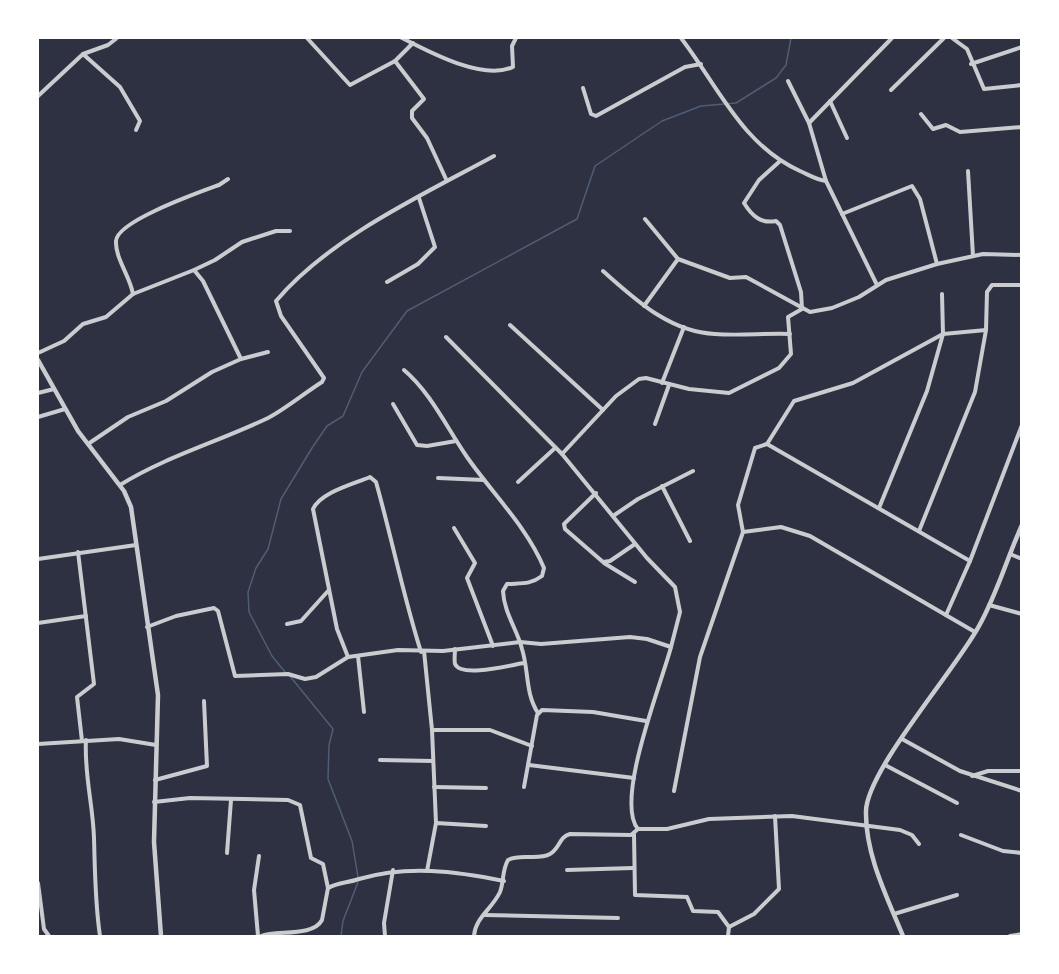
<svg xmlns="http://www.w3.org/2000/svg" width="1059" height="974" font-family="Figtree,sans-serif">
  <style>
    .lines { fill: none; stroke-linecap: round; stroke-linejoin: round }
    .stream { stroke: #4f5d75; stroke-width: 1.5 }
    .minor { stroke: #caccd0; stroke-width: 4 }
    .tertiary { stroke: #caccd0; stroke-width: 4.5 }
  </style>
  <rect width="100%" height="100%" fill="#2d3142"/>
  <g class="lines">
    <g class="stream">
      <polyline points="285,672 272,656 249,612 248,592 256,568 268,549 281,499 312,448 327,426 343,416 362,372 407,311 577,219 595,166 662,121 701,106 736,103 776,78 786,65 791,38"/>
      <polyline points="289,675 333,729 329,745 328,779 352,841 358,877"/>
      <polyline points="341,936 343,921 358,882"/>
    </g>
    <g class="minor">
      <polyline points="307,38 350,85 395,61"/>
      <path d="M402 38C429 52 483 81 513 67L512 46 516 38"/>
      <path d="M681 38C718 86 742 145 800 171 809 175 817 180 826 181"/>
      <polyline points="952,38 967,49 984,89 1022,85"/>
      <polyline points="413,43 395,61 424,99 412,111 412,118 427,138 446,179"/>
      <polyline points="83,54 120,87 140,121 136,130"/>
      <polyline points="971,64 1022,47"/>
      <polyline points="788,81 809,123 826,181 877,285"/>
      <polyline points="583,88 591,114 596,116 685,67 701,64"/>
      <polyline points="891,90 944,38"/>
      <polyline points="38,96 83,54 108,45 117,38"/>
      <polyline points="830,101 847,138"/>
      <polyline points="921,114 933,129 946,125 960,132 1022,127"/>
      <polyline points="809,123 892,38"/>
      <path d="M779 162 759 180 744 203C752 216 761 224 776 221L780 225 801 292 802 309"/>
      <polyline points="968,171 973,256"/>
      <polyline points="842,214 912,186 920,199 937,264"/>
      <polyline points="645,219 678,259 730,278 746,277 810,312 832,308 859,297 886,280 937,264 983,254 1022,255"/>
      <polyline points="194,270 203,281 241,359"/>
      <path d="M603 271C635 299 669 332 715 334 739 336 765 333 790 334"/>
      <polyline points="387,282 418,264 435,247 419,198"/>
      <path d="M133 294C130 276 115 258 116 241 117 221 200 192 219 185L228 179"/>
      <polyline points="644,306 678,259"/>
      <polyline points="510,325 603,410"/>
      <polyline points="446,337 562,454 647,558 675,587 680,612 671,647"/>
      <polyline points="38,353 64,341 83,324 106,317 133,294 194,270 215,260 242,242 276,231 290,231"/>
      <path d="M404 370C431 393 447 428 467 457 492 493 527 527 544 568L542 576C530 585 521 583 507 584L503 591C504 613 517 629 522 649 529 671 525 693 538 713"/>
      <polyline points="662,383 684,327"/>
      <polyline points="38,393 54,389"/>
      <polyline points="393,404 417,445 427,446 456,441"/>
      <polyline points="38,417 65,409"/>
      <polyline points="655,424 669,385"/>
      <polyline points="88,444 128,417 166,401 212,372 241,359 268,352"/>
      <polyline points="767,444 794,401 853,383 943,334 986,330"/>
      <polyline points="562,454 616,396 639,379 646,378 689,389 729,393 779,368 791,354 788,317 802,309"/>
      <polyline points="438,478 484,480"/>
      <polyline points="518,482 554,449"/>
      <path d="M120 485C167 456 218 442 268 418 284 410 306 392 322 382L324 378 281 316 276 301C329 238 424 194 494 156"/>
      <polyline points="662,486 690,541"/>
      <polyline points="596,493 564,524 565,529 603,562 610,561 635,544"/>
      <polyline points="879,508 927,391 943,334 942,294"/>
      <polyline points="613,516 638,499 693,471"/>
      <polyline points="454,528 475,563 467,578 493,646"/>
      <polyline points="919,531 975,392 986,330 987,292 992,285 1022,285"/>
      <polyline points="743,532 738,505 755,448 767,444 970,561 946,615"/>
      <polyline points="78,552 94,684 77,697 82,741"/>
      <polyline points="1010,554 1022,559"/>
      <polyline points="38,559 136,545"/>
      <polyline points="970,561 1022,425"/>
      <polyline points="604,563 635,582"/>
      <polyline points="989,605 1022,614"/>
      <polyline points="38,623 86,616"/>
      <polyline points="287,624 301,621 328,591"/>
      <path d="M147 627 176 616 214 608 218 611 235 676 288 674 305 679 316 677 348 657 398 650 443 651 520 642 541 644 630 637 647 639 671 647C662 682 614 801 638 829H667L709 819 792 816 900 830 912 835 919 844"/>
      <path d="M455 649C455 653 454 660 455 664 461 678 511 665 524 663"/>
      <polyline points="424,651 432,730 490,730 532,746"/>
      <polyline points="358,656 364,712"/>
      <path d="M348 657 337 629 313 509C321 492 354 484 370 477L376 482C392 539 403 595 421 652"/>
      <polyline points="432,730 436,823"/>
      <polyline points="902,739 960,771 1022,791"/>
      <path d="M86 740C84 774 93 805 94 838 95 871 95 903 100 936"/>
      <polyline points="38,744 119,739 156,745"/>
      <polyline points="380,760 433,761"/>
      <polyline points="529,765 634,778"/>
      <polyline points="885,765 957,803"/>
      <polyline points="972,776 988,771 1022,771"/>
      <polyline points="155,780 207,766 204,701"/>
      <polyline points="434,787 486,788"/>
      <polyline points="524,787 537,715 542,710 593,712 646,721"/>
      <polyline points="674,791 700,657 743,532 781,527 810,536 975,632"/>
      <path d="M154 802 190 798 288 800 300 805 311 858 323 864 328 888 322 920C313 937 277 930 261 936"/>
      <polyline points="634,834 635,895 687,897 693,911 718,912 729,927 728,936"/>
      <polyline points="961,835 1003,851 1022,853"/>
      <polyline points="227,853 231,800"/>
      <polyline points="567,870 633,868"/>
      <polyline points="427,871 436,823 486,826"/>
      <polyline points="38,883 44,929 49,936"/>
      <path d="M328 888C338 882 348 883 359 879 407 865 455 871 504 881"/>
      <polyline points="894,914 957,895"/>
      <polyline points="484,915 618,918"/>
      <polyline points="729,927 754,914 779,889 775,816"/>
      <polyline points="258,936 254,890 259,856"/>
      <polyline points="385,936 384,923 393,870"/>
      <path d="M474 936C475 918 492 909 500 892 504 882 502 870 508 860 520 853 538 861 550 854 560 848 559 837 570 834L631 835 638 829"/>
      <polyline points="1010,936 1022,934"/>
    </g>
    <g class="tertiary">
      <polyline points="38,360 78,431 124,491 131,507 158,695 154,842 161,936"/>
      <path d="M903 936C887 897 865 854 866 811 867 770 956 669 979 626 997 594 1007 558 1022 525"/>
    </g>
  </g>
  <rect width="1059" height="974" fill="none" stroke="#ffffff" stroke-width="78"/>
</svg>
